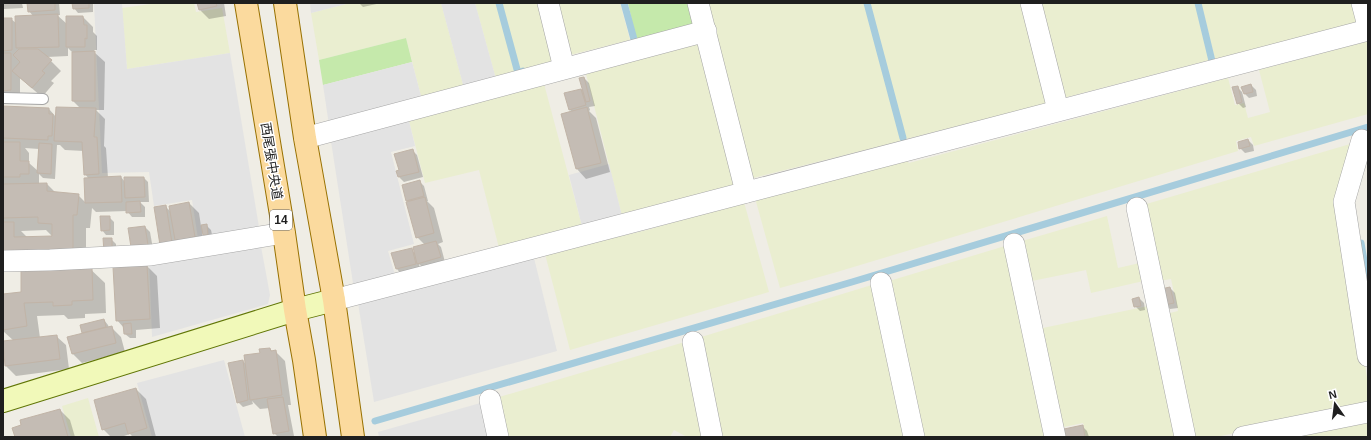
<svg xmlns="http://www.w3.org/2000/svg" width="1371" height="440" font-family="Helvetica,'Noto Sans JP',sans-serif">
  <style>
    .farmland { fill: #eaeed0 }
    .grass { fill: #c5e9ab }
    .parking { fill: #e3e3e3 }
    .shadow { fill: #0003; fill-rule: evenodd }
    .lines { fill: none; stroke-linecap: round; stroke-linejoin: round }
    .stream { stroke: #a6ccdd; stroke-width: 7 }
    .building { fill: #c4bcb4; stroke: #c1b4a7 }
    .lane-casing { stroke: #a6a6a6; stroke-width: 12 }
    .street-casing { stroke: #a6a6a6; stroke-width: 22 }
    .secondary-casing { stroke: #617606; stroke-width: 24 }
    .primary-casing { stroke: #987101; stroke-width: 24 }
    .lane { stroke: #fff; stroke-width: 10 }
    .street { stroke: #fff; stroke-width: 21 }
    .secondary { stroke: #f1f9b9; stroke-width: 22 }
    .primary { stroke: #fbda9e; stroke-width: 22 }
    .labels { text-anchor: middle; stroke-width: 3; stroke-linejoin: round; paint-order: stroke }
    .shield { fill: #fff; stroke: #626262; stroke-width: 1 }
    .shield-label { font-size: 12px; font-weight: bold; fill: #1f1f1f }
    .street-label { font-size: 13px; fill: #1f1f1f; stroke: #fff }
  </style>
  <rect width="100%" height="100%" fill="#efede5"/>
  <g class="farmland">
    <polygon points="158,3 194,3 196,12 222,8 230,53 127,69 122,8"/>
    <polygon points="350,3 441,3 464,88 422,100 406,38 319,60 311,13"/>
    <polygon points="475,3 496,3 516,74 496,79"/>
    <polygon points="502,3 543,3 558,60 520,70"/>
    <polygon points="552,3 620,3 630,40 566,56"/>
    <polygon points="704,3 865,3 901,141 753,178"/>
    <polygon points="870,3 1024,3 1050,103 906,139"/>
    <polygon points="1038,3 1196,3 1210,60 1063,98"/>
    <polygon points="1201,3 1353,3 1358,22 1215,59"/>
    <polygon points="699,39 737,187 622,216 585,70"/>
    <polygon points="1368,41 1368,114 1254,146 1251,137 1236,141 1238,151 837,272 780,288 755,198 905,159 909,163 1228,78 1235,105 1244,103 1248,118 1270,112 1259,70"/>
    <polygon points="543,80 582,226 499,248 479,170 425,183 408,117"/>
    <polygon points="1357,142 1338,202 1368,383 1368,405 1216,437 1195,437 1166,314 1178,311 1171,279 1159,281 1143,205"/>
    <polygon points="744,202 769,292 570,350 545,254 647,230"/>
    <polygon points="1107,216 1118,268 1144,262 1148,280 1091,293 1086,270 1027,282 1019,242"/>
    <polygon points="1005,246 1045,437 919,437 886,282"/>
    <polygon points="875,284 908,437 720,437 698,338"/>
    <polygon points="1153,305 1179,437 1086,437 1083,423 1059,428 1038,329"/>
    <polygon points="688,341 708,437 687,437 674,430 670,437 505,437 496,398"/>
    <polygon points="88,398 99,437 71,437 62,406"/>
    <polygon points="1368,419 1368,437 1277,437"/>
  </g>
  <g class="grass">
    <polygon points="628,3 692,3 698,23 636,39"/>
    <polygon points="406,38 412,62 323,85 319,60"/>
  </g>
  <g class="parking">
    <polygon points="94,3 122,3 127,69 230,53 260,233 199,245 192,200 154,206 149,172 102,173"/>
    <polygon points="310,3 350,3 311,13"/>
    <polygon points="441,3 475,3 496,79 464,88"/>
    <polygon points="412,62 422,100 329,125 323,85"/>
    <polygon points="408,117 415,146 391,152 414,244 388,251 395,275 357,285 353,283 330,135"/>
    <polygon points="609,164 622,216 582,226 569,175"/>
    <polygon points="260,241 270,295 268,304 152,337 149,259"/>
    <polygon points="534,258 557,351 374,402 358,303"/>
    <polygon points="224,360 245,437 152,437 137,383"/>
    <polygon points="484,402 492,437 379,437 378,432"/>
  </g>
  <g class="shadow">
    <polygon points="3,3 22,3 23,8 4,9"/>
    <path d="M28 3H59L60 15H57L67 24 83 17 93 27V32L97 36V50H94V52L105 62 104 110H96L105 119 104 146 106 148 108 178 121 177 125 182 144 178 148 182 149 202H140L145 207V217H132L127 211 96 212 92 208 90 228H86V265L105 283 106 313 85 314V318L68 319 64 315 37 316 40 338 56 336 66 345 69 369 16 376 6 366 3 342 14 341 3 331V295L22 293V266L3 261V107L49 109 56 117 81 109 73 101V53L68 48V56L47 57 61 71 51 81 54 83 42 97 20 78V100L3 98V19H11L16 23 33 16 29 11ZM57 145H60L65 150 84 151 85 174 89 179H85L86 203 78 195 56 193 47 184H39V174L43 178 55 179ZM25 148 39 149 38 171 29 163V153ZM46 230 53 237H27L21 231Z"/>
    <polygon points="73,3 93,3 93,12 78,13 74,8"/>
    <polygon points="198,3 224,3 226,16 209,19 199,9"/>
    <polygon points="359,3 381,3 363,7"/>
    <polygon points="584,78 589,83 595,106 589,107 590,110 589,111 596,118 610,172 586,179 577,169 562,114 572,112 570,110 566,94 583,89"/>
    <polygon points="1251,85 1256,90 1257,96 1249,98 1244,93"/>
    <polygon points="1237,87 1242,92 1246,107 1243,108 1238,103"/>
    <polygon points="1248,140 1253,145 1254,151 1245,153 1240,148"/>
    <polygon points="412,150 417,155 423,177 404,182 399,177 397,171 400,171"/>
    <polygon points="419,181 424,186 428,201 427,201 434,208 443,242 438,244 441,247 445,262 423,268 419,264 420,269 401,274 397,269 411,249 415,253 425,245 417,237 409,202 407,200"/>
    <polygon points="189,203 199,213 201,226 206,225 211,230 213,239 209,240 202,233 204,246 185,249 175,239 176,248 166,249 165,206 171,212"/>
    <polygon points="109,217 114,222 114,235 106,235 102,230"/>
    <polygon points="145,227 150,232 153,249 137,252"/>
    <polygon points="104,239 111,239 116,244 116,256"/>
    <polygon points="147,266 157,276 160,328 136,330 136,338 130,338 125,334 124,328 117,320"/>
    <polygon points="1170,288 1175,293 1178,308 1170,309 1165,304"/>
    <polygon points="1139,298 1144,303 1145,310 1140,311 1135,306"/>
    <polygon points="104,320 108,325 109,328 111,327 121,337 125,352 82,363 72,353 84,334 82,332"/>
    <polygon points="270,349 273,352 275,351 285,361 291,405 288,405 294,436 278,437 274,433 270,408 260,409 252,401 253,404 243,407 238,402 243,361 246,364"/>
    <polygon points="136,389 146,399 156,437 133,437 130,434 121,437 111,437 103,429"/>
    <polygon points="60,410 70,420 75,437 16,437"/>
    <polygon points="1082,426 1087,431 1089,437 1067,437"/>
  </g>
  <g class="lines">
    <g class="stream">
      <polyline points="499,3 518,73 523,71"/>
      <polyline points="624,3 635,43"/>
      <polyline points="867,3 903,138"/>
      <polyline points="1198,3 1212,61"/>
      <polyline points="1361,243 1368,284"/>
      <polyline points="375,421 852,282 1368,127"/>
    </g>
  </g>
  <g class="building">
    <polygon points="27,3 55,3 55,10 28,12"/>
    <polygon points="72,3 89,3 89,8 73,9"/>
    <polygon points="197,3 216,3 217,6 199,10"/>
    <polygon points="58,14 59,47 16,48 15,16"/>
    <polygon points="66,16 83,16 84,25 87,25 87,39 85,38 85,47 66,47"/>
    <polygon points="3,18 12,18 12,50 3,51"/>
    <polygon points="19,49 38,49 52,60 42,71 45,73 32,88 12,71 20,62 13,55"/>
    <polygon points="95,51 95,101 72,101 72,52"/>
    <polygon points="3,53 11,53 11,90 3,91"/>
    <polygon points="584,77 590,101 586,102 579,78"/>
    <polygon points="1251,84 1253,92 1244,94 1241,87"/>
    <polygon points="1238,86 1242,102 1237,104 1232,87"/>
    <polygon points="581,89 586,105 569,110 564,93"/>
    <polygon points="3,106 49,108 49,114 53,114 52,136 48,136 48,140 3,138"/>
    <polygon points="56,107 96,108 94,137 97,137 99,174 84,175 82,142 54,141"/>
    <polygon points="587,107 601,163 576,169 561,114"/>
    <polygon points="1248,139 1250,146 1239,149 1238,142"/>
    <polygon points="3,142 20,142 20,161 29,161 29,174 20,174 20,177 3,177"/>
    <polygon points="39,143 52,144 51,174 37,173"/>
    <polygon points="413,149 419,172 398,177 396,171 399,170 394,154"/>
    <polygon points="121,176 122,202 85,203 84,178"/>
    <polygon points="124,177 144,177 145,197 125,198"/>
    <polygon points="420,180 424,196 406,201 402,185"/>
    <polygon points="47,183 47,191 79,194 77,215 73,215 73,252 3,253 3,222 14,222 14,237 52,236 52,224 38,223 38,217 3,218 3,184"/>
    <polygon points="425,197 434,233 416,238 406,202"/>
    <polygon points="140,201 141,212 126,213 126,202"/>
    <polygon points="189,202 195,237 192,237 193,241 178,243 178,240 175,240 169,206"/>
    <polygon points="166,205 172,243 160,245 154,207"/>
    <polygon points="100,216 110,216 110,230 101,231"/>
    <polygon points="207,224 208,235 203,235 201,225"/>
    <polygon points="145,226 148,245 131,247 128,228"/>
    <polygon points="103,238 112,238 112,252 104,252"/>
    <polygon points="436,241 441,257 417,264 413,247"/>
    <polygon points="412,248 416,264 396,269 391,253"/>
    <polygon points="147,265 150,319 116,321 113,267"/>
    <polygon points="21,267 92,268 93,300 72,301 72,305 53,306 53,302 24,303 27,326 3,330 3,294 21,292"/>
    <polygon points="1170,287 1174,303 1164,305 1161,289"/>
    <polygon points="1139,297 1141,306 1134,307 1132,299"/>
    <polygon points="104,319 106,327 82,333 80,325"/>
    <polygon points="131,323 132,334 124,334 123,324"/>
    <polygon points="112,326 116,343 72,354 67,337"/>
    <polygon points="57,335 60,359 5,366 3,341"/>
    <polygon points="270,348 271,351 276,350 282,395 250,400 244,355 260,353 259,349"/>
    <polygon points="243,360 248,400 237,403 228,363"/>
    <polygon points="136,388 147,428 128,434 125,423 102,430 94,400"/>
    <polygon points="283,397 289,431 273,434 267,399"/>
    <polygon points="60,409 68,437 15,437 12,428 21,425 20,420"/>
    <polygon points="1083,425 1085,437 1066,437 1064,429"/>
  </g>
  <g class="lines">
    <defs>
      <polyline id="lane" points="3,98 43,99"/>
      <g id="street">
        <polyline points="548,3 564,68"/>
        <polyline points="698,3 746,192"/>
        <polyline points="1031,3 1058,110"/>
        <polyline points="1362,3 1368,26"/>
        <polyline points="305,138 706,31"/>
        <polyline points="1362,140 1344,202 1368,356"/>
        <polyline points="1137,208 1185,437"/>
        <polyline points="1014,244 1055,437"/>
        <polyline points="3,261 50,260 151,255 284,233"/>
        <polyline points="881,283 914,437"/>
        <polyline points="334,300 1368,30"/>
        <polyline points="693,342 712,437"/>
        <polyline points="490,400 498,437"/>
        <polyline points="1243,437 1368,412"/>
      </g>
      <polyline id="secondary" points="3,401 295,310 334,300"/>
      <g id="primary">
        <polyline points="246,3 284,233 295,310 304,360 315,437"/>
        <polyline points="285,3 305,138 334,300 353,437"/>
      </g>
    </defs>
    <use href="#lane" class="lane-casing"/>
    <use href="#street" class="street-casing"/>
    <use href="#secondary" class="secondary-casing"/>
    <use href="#primary" class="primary-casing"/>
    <use href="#lane" class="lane"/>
    <use href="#street" class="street"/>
    <use href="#secondary" class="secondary"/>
    <use href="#primary" class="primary"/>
  </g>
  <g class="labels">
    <rect class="shield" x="270" y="210" width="22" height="20" rx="3"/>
    <g class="shield-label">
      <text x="281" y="224">14</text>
    </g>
    <g class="street-label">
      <text transform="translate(272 161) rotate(81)" y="5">西尾張中央道</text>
    </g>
  </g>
  <rect width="1371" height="440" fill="none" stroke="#1f1f1f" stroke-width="8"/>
  <g transform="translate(1335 404) rotate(346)" stroke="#ffffff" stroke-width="3" paint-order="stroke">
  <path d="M0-3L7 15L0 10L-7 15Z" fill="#1f1f1f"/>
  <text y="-6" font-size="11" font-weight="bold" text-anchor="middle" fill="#1f1f1f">N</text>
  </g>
</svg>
